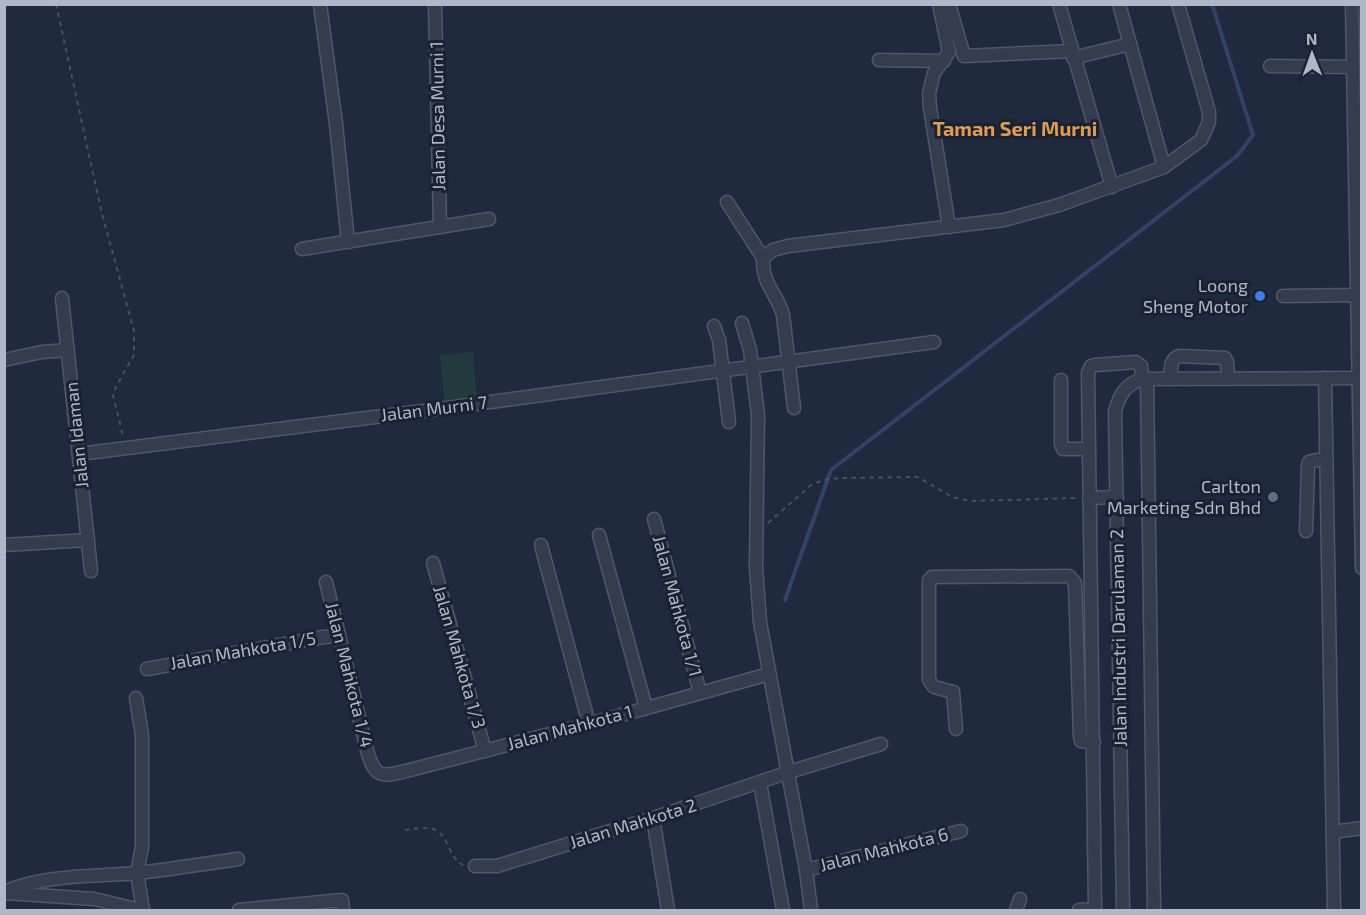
<svg xmlns="http://www.w3.org/2000/svg" width="1366" height="915" font-family="'Exo 2',sans-serif">
  <style>
    .green { fill: #22393e }
    .lines { fill: none; stroke-linecap: round; stroke-linejoin: round }
    .stream { stroke: #324367; stroke-width: 4 }
    .minor-casing { stroke: #4f5768; stroke-width: 15 }
    .path { stroke: #40565c; stroke-width: 2; stroke-dasharray: 4.5 4.5; stroke-linecap: butt }
    .minor { stroke: #343d4d; stroke-width: 12 }
    .shop-dot { fill: #3f7fe0; stroke: #1a2232; stroke-width: 2 }
    .service-dot { fill: #5c6f8a; stroke: #1a2232; stroke-width: 2 }
    .labels { text-anchor: middle; stroke-width: 6; stroke-linejoin: round; paint-order: stroke }
    .street-label { font-size: 18px; fill: #afb7c9; stroke: #1a2232 }
    .poi-label { font-size: 18px; fill: #afb7c9; stroke: #1a2232; text-anchor: end }
    .neighbourhood-label { font-size: 20px; font-weight: bold; fill: #df9c55; stroke: #1a2232 }
  </style>
  <rect width="100%" height="100%" fill="#202a3e"/>
  <polygon class="green" points="473,352 477,397 444,400 440,355"/>
  <g class="lines">
    <polyline class="stream" points="785,600 831,470 1237,156 1253,135 1212,4"/>
    <defs>
      <g id="minor">
        <polyline points="320,4 336,124 348,242"/>
        <polyline points="435,4 440,227"/>
        <polyline points="939,4 949,52 934,73 929,93 930,108 949,227"/>
        <polyline points="949,4 964,56 1071,51"/>
        <polyline points="1059,4 1112,187"/>
        <polyline points="1119,4 1164,167"/>
        <polyline points="1352,4 1362,568"/>
        <polyline points="1073,58 1130,44"/>
        <polyline points="879,60 944,61"/>
        <polyline points="1270,66 1353,67"/>
        <polyline points="727,202 763,258"/>
        <polyline points="302,249 489,219"/>
        <polyline points="1283,296 1357,295"/>
        <polyline points="62,298 91,571"/>
        <polyline points="742,323 750,350 758,415 756,567 760,622 806,870 811,910"/>
        <polyline points="714,326 719,340 729,422"/>
        <polyline points="4,360 42,352 68,350"/>
        <polyline points="1325,378 1334,910"/>
        <polyline points="1147,379 1154,910"/>
        <path d="M1171 379C1171 369 1169 360 1179 356L1225 358 1227 362 1228 379"/>
        <polyline points="1061,380 1061,444 1063,449 1089,449"/>
        <path d="M794 408 783 315C777 293 762 285 763 258L773 250 788 246 1004 220 1059 205 1164 167 1201 140 1209 122V112L1178 4"/>
        <polyline points="79,454 431,410 934,342"/>
        <polyline points="1089,498 1117,497"/>
        <polyline points="654,519 700,693"/>
        <polyline points="1306,531 1308,466 1309,462 1316,460 1326,460"/>
        <polyline points="599,535 646,708"/>
        <polyline points="4,545 88,540"/>
        <polyline points="541,545 589,724"/>
        <polyline points="433,563 485,751"/>
        <path d="M326 582 367 750C375 780 383 777 410 770L589 724 769 674"/>
        <polyline points="147,669 323,637 339,636"/>
        <polyline points="136,698 142,735 142,847 137,873 143,910"/>
        <polyline points="956,729 953,692 934,687 929,680 929,580 932,577 1069,576 1075,583 1080,737 1081,741 1094,742"/>
        <polyline points="760,783 783,910"/>
        <polyline points="653,818 668,910"/>
        <polyline points="1333,832 1362,828"/>
        <polyline points="475,866 497,866 653,818 789,772 881,744"/>
        <polyline points="806,870 961,831"/>
        <path d="M4 892C46 874 92 877 137 873 171 869 204 864 238 859"/>
        <polyline points="6,893 94,899 140,910"/>
        <polyline points="239,910 342,900 343,910"/>
        <polyline points="1016,910 1020,899"/>
        <polyline points="1079,910 1095,909"/>
        <polyline points="1095,910 1088,373 1091,366 1095,365 1136,362 1141,366 1142,379"/>
        <path d="M1123 910 1115 411C1120 394 1125 385 1142 379L1358 378"/>
      </g>
    </defs>
    <use href="#minor" class="minor-casing"/>
    <g class="path">
      <polyline points="56,4 101,210 134,331 134,355 116,387 113,395 123,436"/>
      <polyline points="768,523 811,485 823,480 840,478 918,477 952,497 971,501 1077,498"/>
      <path d="M405 830C414 829 425 827 433 829 449 834 448 858 463 865"/>
    </g>
    <use href="#minor" class="minor"/>
  </g>
  <circle class="shop-dot" cx="1260" cy="296" r="6"/>
  <circle class="service-dot" cx="1273" cy="497" r="6"/>
  <g class="labels">
    <g class="street-label">
      <text transform="translate(438 116) rotate(-91)" y="6">Jalan Desa Murni 1</text>
      <text transform="translate(434 409) rotate(-7)" y="6">Jalan Murni 7</text>
      <text transform="translate(77 435) rotate(-96)" y="6">Jalan Idaman</text>
      <text transform="translate(677 606) rotate(75)" y="6">Jalan Mahkota 1/1</text>
      <text transform="translate(1119 638) rotate(-91)" y="6">Jalan Industri Darulaman 2</text>
      <text transform="translate(243 651) rotate(-10)" y="6">Jalan Mahkota 1/5</text>
      <text transform="translate(459 657) rotate(74)" y="6">Jalan Mahkota 1/3</text>
      <text transform="translate(349 675) rotate(76)" y="6">Jalan Mahkota 1/4</text>
      <text transform="translate(570 728) rotate(-15)" y="6">Jalan Mahkota 1</text>
      <text transform="translate(633 824) rotate(-17)" y="6">Jalan Mahkota 2</text>
      <text transform="translate(884 850) rotate(-14)" y="6">Jalan Mahkota 6</text>
    </g>
    <g class="poi-label">
      <text x="1248" y="292">Loong<tspan x="1248" dy="21">Sheng Motor</tspan></text>
      <text x="1261" y="493">Carlton<tspan x="1261" dy="21">Marketing Sdn Bhd</tspan></text>
    </g>
    <g class="neighbourhood-label">
      <text x="1015" y="136">Taman Seri Murni</text>
    </g>
  </g>
  <rect width="1366" height="915" fill="none" stroke="#afb7c9" stroke-width="12"/>
  <g transform="translate(1312 54) rotate(359)" stroke="#1a2232" stroke-width="4.5" paint-order="stroke">
  <path d="M0-4.5L10 22L0 15L-10 22Z" fill="#afb7c9"/>
  <text y="-9" font-size="16" font-weight="bold" text-anchor="middle" fill="#afb7c9">N</text>
  </g>
</svg>
